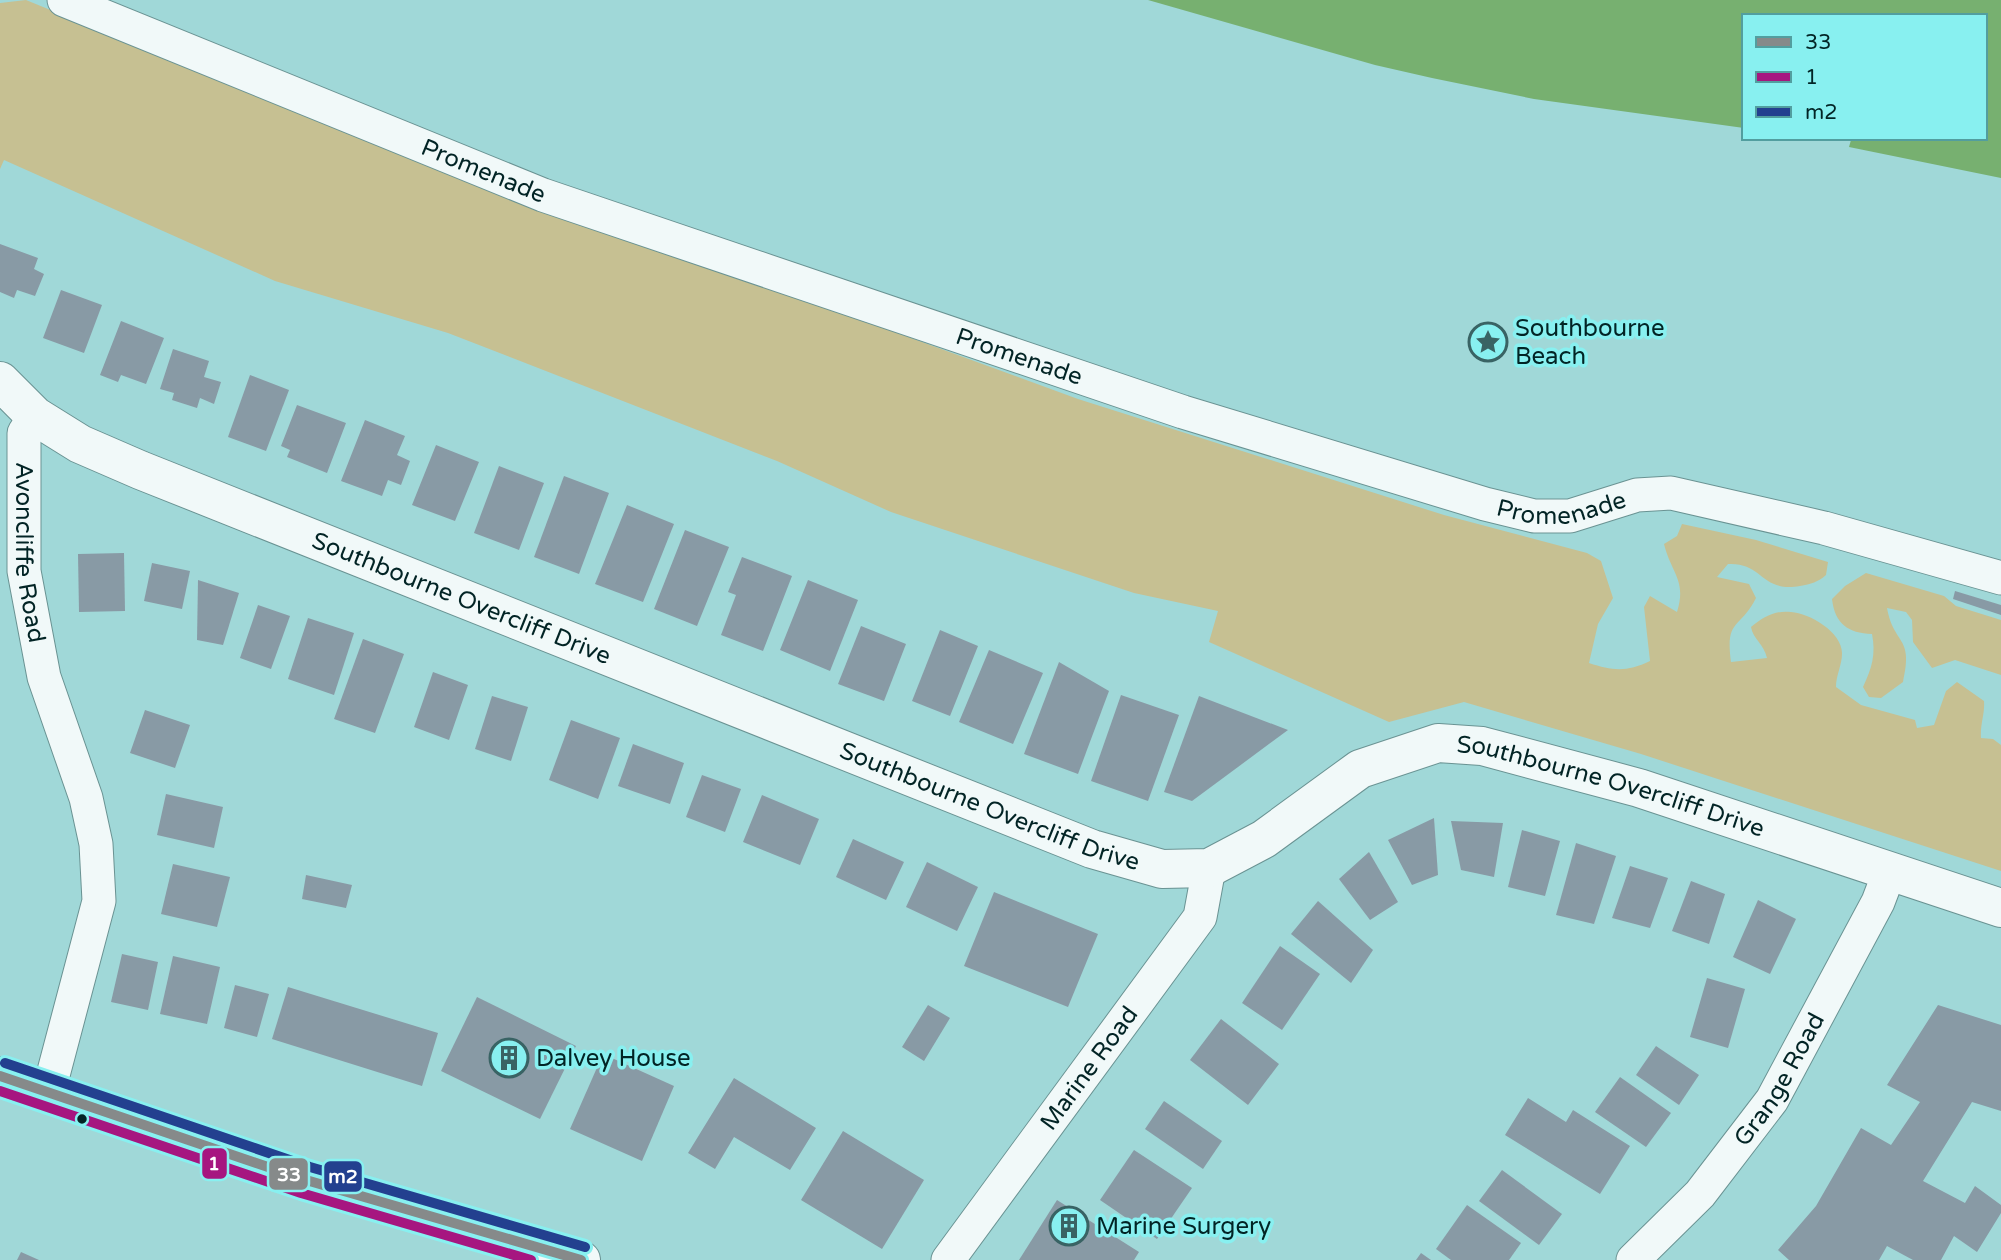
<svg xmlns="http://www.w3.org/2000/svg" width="2001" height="1260" font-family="'Varela Round',sans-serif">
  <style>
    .green { fill: #c6c092 }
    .water { fill: #77b070 }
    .building { fill: #889aa5 }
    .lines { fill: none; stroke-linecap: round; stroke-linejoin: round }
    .street-casing { stroke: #6a9393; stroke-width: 35 }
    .secondary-casing { stroke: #6a9393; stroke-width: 40 }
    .street { stroke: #f1f9f9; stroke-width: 33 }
    .secondary { stroke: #f1f9f9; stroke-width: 38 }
    .bus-1-casing { stroke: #88f0f0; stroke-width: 16 }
    .bus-2-casing { stroke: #88f0f0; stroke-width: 16 }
    .bus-3-casing { stroke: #88f0f0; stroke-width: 16 }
    .bus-1 { stroke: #868a8a; stroke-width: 10 }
    .bus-2 { stroke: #a61680; stroke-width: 10 }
    .bus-3 { stroke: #23408f; stroke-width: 10 }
    .bus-dot { fill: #022425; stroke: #88f0f0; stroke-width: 2.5 }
    .labels { text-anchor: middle; stroke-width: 7; stroke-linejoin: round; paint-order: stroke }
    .street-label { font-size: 24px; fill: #022425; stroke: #88f0f0 }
    .poi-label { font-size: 24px; fill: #022425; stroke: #88f0f0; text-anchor: start }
    .line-badge { stroke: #88f0f0; stroke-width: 2.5 }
    .badge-label { font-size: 19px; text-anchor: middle; font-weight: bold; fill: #fff }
  </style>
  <rect width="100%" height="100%" fill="#a0d8d8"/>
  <g class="green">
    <path d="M26 0 356 135 1078 399 1444 515 1587 553 1601 561 1613 598 1598 624 1589 663C1613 671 1627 672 1650 661L1644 607 1650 596 1677 612C1687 580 1671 573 1664 544L1677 536 1682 524 1756 540 1828 562 1826 575C1818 582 1811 584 1800 586 1761 593 1763 562 1728 564L1717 577 1749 584 1756 598C1740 630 1725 618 1731 662L1767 658C1764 644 1753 639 1751 627 1763 617 1775 610 1791 612 1810 613 1843 633 1842 654 1842 665 1836 675 1836 687L1861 705 1915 720 1917 728 1934 725 1946 691 1957 682 1984 701C1985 714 1980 724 1981 738L1993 739 2001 745V871L1641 754 1464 702 1389 722 1209 642 1218 611 1134 593 891 512 777 461 448 333 275 281 4 160 0 169V3Z"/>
    <path d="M1866 573 1944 596 1956 606 2001 620V675L1955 660 1932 668 1913 642 1912 620 1906 612 1887 608C1894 646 1914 635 1903 682L1881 698 1869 697 1863 687C1872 668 1876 654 1872 634 1848 633 1835 624 1832 599L1845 586Z"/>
  </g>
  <polygon class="water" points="1148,0 2001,0 2001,178 1849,147 1851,140 1829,138 1985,138 1985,16 1744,16 1744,128 1534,99 1432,78 1375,65"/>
  <g class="building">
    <polygon points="0,244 38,258 34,269 44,274 35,296 17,290 14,298 0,292"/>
    <polygon points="61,290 102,305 84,353 43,338"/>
    <polygon points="121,321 164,338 146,384 121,375 118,382 100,375"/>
    <polygon points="173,349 209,361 204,377 221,382 214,404 200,398 197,408 172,400 174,393 160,389"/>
    <polygon points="250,375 289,390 266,451 228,437"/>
    <polygon points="297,405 346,423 327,473 287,457 290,450 281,446"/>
    <polygon points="365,420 405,436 397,455 410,461 401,485 388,480 382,496 341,481"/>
    <polygon points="436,445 479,462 455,521 412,505"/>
    <polygon points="499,466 544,483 519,550 474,533"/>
    <polygon points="564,476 609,493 579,574 534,557"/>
    <polygon points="627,505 674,524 643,602 595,584"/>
    <polygon points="685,530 729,547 697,626 654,609"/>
    <polygon points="124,553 125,611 79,612 78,554"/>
    <polygon points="742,557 792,576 763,651 721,635 736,595 728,592"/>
    <polygon points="152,563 190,571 182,609 144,601"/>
    <polygon points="198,580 239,593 223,645 197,640"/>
    <polygon points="808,580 858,600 830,671 780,650"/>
    <polygon points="1955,591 2001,605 2001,615 1953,599"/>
    <polygon points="258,605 290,616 271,669 240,658"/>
    <polygon points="308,618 354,633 334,695 288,679"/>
    <polygon points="861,626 906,644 884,701 838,684"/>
    <polygon points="940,630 978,646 950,716 912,701"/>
    <polygon points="363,639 404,654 375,733 334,719"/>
    <polygon points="989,650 1043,673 1013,744 959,722"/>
    <polygon points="1059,662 1109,691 1078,774 1024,754"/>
    <polygon points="433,672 468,685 449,740 414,727"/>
    <polygon points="1121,695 1179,715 1148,801 1091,781"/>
    <polygon points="492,696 528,707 511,761 475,749"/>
    <polygon points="1199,696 1288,730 1192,801 1164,792"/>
    <polygon points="145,710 190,725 175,768 130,753"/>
    <polygon points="571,720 620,738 598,799 549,780"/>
    <polygon points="633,744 684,763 670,804 618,786"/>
    <polygon points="702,775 741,789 725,832 686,817"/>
    <polygon points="166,794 223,807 214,848 157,835"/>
    <polygon points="762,795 819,819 800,865 743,842"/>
    <polygon points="1434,818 1438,875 1412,885 1388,840"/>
    <polygon points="1451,821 1503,823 1494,877 1461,870"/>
    <polygon points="1522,830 1560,841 1545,896 1508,887"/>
    <polygon points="853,839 904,862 886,900 836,877"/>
    <polygon points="1576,843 1616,856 1594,924 1556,915"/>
    <polygon points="1369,852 1398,902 1370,920 1339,879"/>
    <polygon points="927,862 978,887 957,931 906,907"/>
    <polygon points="173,864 230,877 217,927 161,914"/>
    <polygon points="1630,866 1668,878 1650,928 1612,918"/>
    <polygon points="306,875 352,885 346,908 302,899"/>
    <polygon points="1691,881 1725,894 1709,944 1672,931"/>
    <polygon points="994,892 1098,934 1068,1007 964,966"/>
    <polygon points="1758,900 1796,919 1770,974 1733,957"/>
    <polygon points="1318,901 1373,950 1351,983 1291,934"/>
    <polygon points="1280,946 1320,974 1282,1030 1242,1003"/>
    <polygon points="122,954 158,962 148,1010 111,1002"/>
    <polygon points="173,956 220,967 207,1024 160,1014"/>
    <polygon points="1707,978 1745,989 1728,1048 1690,1037"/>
    <polygon points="235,985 269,994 257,1037 224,1028"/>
    <polygon points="288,987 438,1033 422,1086 272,1039"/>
    <polygon points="477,997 576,1046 540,1119 441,1071"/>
    <polygon points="928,1005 950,1018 924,1061 902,1047"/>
    <polygon points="1938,1005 2001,1025 2001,1111 1972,1102 1923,1181 1965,1203 1975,1186 2001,1205 2001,1213 1977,1252 1954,1236 1941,1260 1913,1260 1887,1246 1879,1260 1789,1260 1778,1250 1816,1206 1861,1128 1891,1145 1920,1102 1887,1085"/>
    <polygon points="1221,1019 1279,1064 1248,1105 1190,1060"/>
    <polygon points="1656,1046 1699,1075 1679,1105 1636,1075"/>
    <polygon points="603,1054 674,1086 642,1161 570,1129"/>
    <polygon points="1620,1077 1671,1113 1646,1147 1595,1112"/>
    <polygon points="734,1078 816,1128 790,1170 734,1137 715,1169 688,1153"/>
    <polygon points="1528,1098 1566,1122 1573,1110 1630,1146 1600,1194 1505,1135"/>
    <polygon points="1164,1101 1222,1141 1203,1169 1145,1129"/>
    <polygon points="843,1131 924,1180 882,1249 801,1200"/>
    <polygon points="1134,1150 1192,1188 1157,1239 1100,1200"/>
    <polygon points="1502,1170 1562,1214 1539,1245 1479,1201"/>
    <polygon points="1057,1200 1139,1252 1134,1260 1019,1260"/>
    <polygon points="1467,1205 1521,1243 1509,1260 1451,1260 1436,1249"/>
    <polygon points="21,1252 39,1260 17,1260"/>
    <polygon points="1421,1253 1431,1260 1416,1260"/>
  </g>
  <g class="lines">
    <defs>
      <g id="street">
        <path id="s1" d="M64 0 543 195 1183 412 1485 504 1534 516H1570L1637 495 1671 493 1824 528 2001 578"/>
        <path id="s2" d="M35 416 24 433V571L44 677 86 798 96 844 99 901 48 1094"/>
        <path id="s3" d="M948 1260 1200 917 1209 868"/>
        <path id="s4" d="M1633 1260 1700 1194 1772 1100 1878 902 1889 873"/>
      </g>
      <g id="secondary">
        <path id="s5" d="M0 381 35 416 80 444 140 470 1092 849 1162 869 1209 868 1264 839 1360 769 1438 743 1482 746 1639 788 2001 908"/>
        <polyline points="0,1076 306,1180 581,1260"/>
      </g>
    </defs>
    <use href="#street" class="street-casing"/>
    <use href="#secondary" class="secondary-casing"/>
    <use href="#street" class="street"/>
    <use href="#secondary" class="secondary"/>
    <defs>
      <polyline id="bus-1" points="0,1076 306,1180 581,1260"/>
      <polyline id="bus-2" points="0,1091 301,1193 531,1260"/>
      <polyline id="bus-3" points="5,1063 310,1167 585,1247"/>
    </defs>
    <use href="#bus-1" class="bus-1-casing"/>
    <use href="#bus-2" class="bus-2-casing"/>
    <use href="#bus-3" class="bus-3-casing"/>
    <use href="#bus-1" class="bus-1"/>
    <use href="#bus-2" class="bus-2"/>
    <use href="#bus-3" class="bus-3"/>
  </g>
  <defs>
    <symbol id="sight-ring" viewBox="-11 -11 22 22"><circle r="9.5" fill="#88f0f0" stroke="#396364" stroke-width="1.5"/><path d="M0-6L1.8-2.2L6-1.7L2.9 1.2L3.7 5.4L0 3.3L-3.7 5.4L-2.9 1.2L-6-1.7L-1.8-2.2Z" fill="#396364"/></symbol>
    <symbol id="building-ring" viewBox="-11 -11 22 22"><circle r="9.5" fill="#88f0f0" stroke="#396364" stroke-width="1.5"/><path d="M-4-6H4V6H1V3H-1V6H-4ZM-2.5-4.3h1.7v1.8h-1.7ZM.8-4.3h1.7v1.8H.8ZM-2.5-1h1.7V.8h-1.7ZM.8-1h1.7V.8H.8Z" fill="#396364"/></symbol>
  </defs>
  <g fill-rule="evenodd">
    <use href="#sight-ring" x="1466" y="320" width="44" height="44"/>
    <use href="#building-ring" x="487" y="1036" width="44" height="44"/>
    <use href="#building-ring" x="1047" y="1204" width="44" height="44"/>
  </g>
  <circle class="bus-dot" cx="82" cy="1119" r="6"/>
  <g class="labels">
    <g class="street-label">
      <text dy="8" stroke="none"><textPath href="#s1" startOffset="453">Promenade</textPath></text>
      <text dy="8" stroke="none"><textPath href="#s1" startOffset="1020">Promenade</textPath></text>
      <text dy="8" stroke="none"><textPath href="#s1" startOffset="1587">Promenade</textPath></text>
      <text dy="8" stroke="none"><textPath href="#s2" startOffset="140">Avoncliffe Road</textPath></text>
      <text dy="8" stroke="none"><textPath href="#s5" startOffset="514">Southbourne Overcliff Drive</textPath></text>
      <text dy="8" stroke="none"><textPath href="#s5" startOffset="1754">Southbourne Overcliff Drive</textPath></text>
      <text dy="8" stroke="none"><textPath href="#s5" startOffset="1082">Southbourne Overcliff Drive</textPath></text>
      <text dy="8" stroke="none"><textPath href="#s3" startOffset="238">Marine Road</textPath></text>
      <text dy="8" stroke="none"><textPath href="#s4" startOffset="234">Grange Road</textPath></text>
    </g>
    <g class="poi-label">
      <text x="1515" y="336">Southbourne<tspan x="1515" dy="28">Beach</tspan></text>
      <text x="536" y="1066">Dalvey House</text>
      <text x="1096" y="1234">Marine Surgery</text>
    </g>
  </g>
  <g class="line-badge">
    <rect x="201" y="1147" width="27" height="33" rx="7" fill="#a61680"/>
    <rect x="268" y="1157" width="41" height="34" rx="7" fill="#868a8a"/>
    <rect x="323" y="1160" width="40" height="33" rx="7" fill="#23408f"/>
  </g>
  <g class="badge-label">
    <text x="214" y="1170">1</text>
    <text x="289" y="1181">33</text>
    <text x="343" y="1183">m2</text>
  </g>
  <rect x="1742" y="14" width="245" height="126" fill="#88f0f0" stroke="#529e9f" stroke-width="2"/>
  <rect x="1756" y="37" width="35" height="10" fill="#868a8a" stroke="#529e9f" stroke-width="2"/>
  <text x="1805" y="49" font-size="21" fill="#022425">33</text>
  <rect x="1756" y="72" width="35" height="10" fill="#a61680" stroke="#529e9f" stroke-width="2"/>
  <text x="1805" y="84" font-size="21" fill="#022425">1</text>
  <rect x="1756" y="107" width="35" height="10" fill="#23408f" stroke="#529e9f" stroke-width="2"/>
  <text x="1805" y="119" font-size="21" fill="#022425">m2</text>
</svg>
